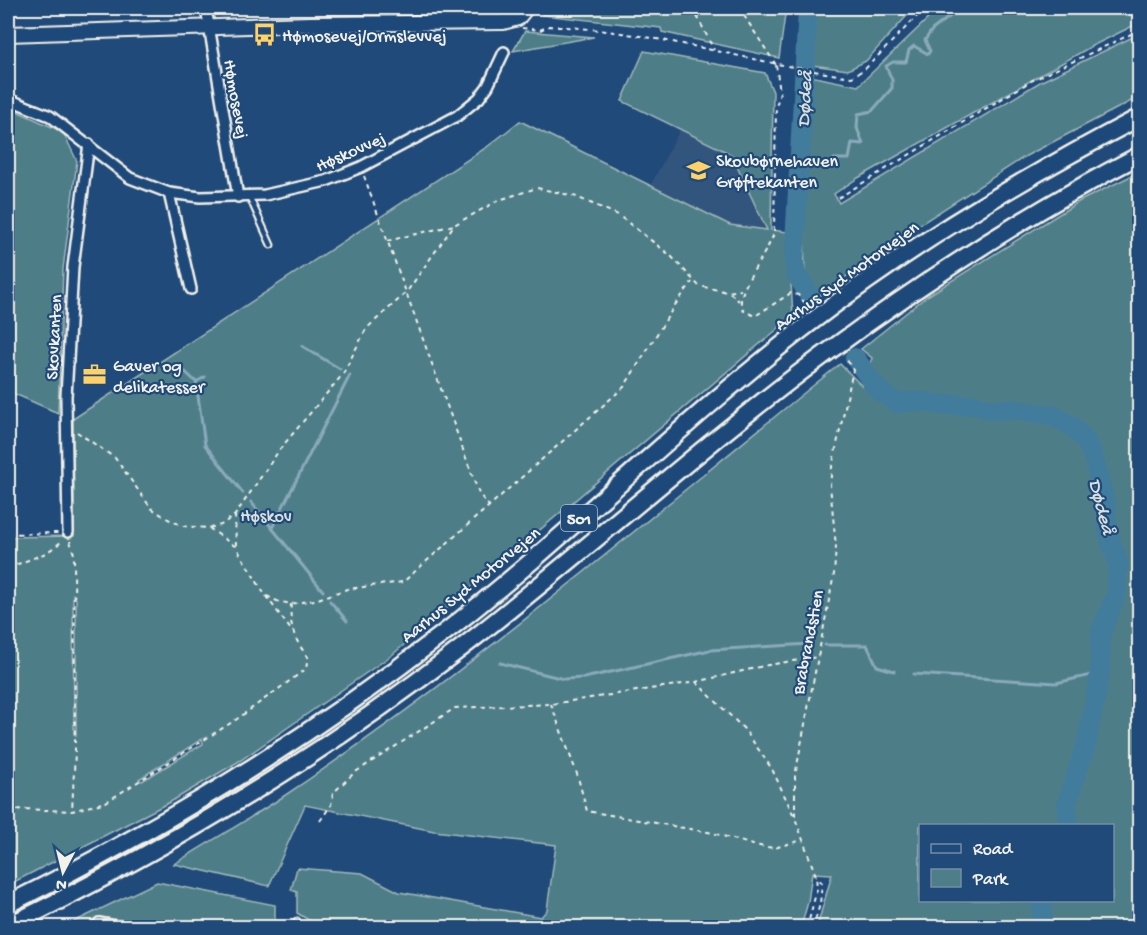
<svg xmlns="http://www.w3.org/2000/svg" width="1147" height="935" font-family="'Gochi Hand',sans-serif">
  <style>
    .built { fill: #33547d }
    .green { fill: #4e7e88; stroke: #a1b8b8; stroke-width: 1.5; fill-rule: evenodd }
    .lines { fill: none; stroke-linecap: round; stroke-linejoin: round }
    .stream { stroke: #89aaba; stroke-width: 3 }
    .river { stroke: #427b9c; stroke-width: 20 }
    .lane-casing { stroke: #f4f1e8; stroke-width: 9 }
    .street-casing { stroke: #f4f1e8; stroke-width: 14 }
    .secondary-casing { stroke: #f4f1e8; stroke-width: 18 }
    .highway-casing { stroke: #f4f1e8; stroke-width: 21 }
    .path { stroke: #f4f1e8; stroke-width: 2; stroke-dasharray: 4.5 4.5; stroke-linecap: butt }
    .lane { stroke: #1f4a7a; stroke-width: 4.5 }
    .street { stroke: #1f4a7a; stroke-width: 9 }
    .secondary { stroke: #1f4a7a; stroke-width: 14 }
    .highway { stroke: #1f4a7a; stroke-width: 16 }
    .labels { text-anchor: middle; stroke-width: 4.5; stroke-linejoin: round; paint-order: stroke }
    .shield { fill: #1f4a7a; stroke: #b4bfc7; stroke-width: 1.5 }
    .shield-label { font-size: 16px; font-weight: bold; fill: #f4f1e8 }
    .poi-label { font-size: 18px; fill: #f4f1e8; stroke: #1f4a7a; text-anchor: start }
    .street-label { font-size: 18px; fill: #f4f1e8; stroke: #1f4a7a }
    .park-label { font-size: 18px; fill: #dbe0da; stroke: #1f4a7a }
    .water-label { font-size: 20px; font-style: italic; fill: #d9dfdd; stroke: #1f4a7a }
  </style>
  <rect width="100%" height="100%" fill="#1f4a7a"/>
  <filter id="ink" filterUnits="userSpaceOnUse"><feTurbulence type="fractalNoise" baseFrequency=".0167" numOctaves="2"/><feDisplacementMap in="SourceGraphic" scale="12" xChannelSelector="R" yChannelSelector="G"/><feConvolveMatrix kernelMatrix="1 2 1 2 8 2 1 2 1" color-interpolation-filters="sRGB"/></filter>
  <g filter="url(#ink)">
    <polygon class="built" points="681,128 731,154 768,230 730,225 650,186"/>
    <g class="green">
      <polygon points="337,8 389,8 390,12 335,13"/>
      <polygon points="546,8 786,8 779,58 662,32 661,28 542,15"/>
      <polygon points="802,8 914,8 866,61 848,70 812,65"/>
      <polygon points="939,8 1139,8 1139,23 1092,46 858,178 834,194 839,203 1040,82 1139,34 1139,97 1026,156 905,234 818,297 805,281 804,224 810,76 858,86"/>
      <polygon points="525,31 594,37 513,51"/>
      <path d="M644 51 765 73 773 92 771 230 788 232 793 316 392 655 241 760 172 801 8 885V537L74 536 73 419 487 147 520 121 730 225 767 230 731 154 622 101ZM73 595 76 599V735L74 734ZM202 739 203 744 142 781 139 779Z"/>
      <polygon points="8,107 63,132 77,161 63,269 58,413 8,391"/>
      <path d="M1139 172V927H817L832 874 812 873 808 902 801 927H320L297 913V892L291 890 297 868 362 873 399 892 541 917 547 910 556 845 434 831 305 805 269 886 174 864C209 842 244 822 278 800 476 669 655 512 840 364L862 386 872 358 861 349 927 296 1080 201ZM920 826H1112V900H920Z"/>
      <polygon points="157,882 275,905 275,927 61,928"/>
    </g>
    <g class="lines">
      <g class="stream">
        <polyline points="799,166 828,165 834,159 849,159 852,143 863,144 857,128 858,114 872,111 892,88 892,80 886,66 893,62 906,62 909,50 914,46 928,54 930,51 925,40 932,30 961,8"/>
        <polyline points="302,346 340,369"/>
        <polyline points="176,363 196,382 205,445 243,493"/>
        <polyline points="196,382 205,377"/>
        <polyline points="251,502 323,591"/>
        <polyline points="272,528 350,375"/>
        <polyline points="330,601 347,621"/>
        <polyline points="825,645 867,645 877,666 894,671"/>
        <polyline points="500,663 564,679 584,678 710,650 810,644"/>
        <polyline points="914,674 1056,683 1100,673"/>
      </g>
      <g class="river">
        <polyline points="808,8 794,262 796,274 809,294"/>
        <polyline points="855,358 878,390 897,403 917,401 944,405 975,405 993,410 1012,409 1054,416 1073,427 1086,441 1092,453 1105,501 1109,536 1118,563 1116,595 1101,632 1100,673 1086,745 1067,803 1068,826"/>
        <polyline points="1042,900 1042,918 1046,928"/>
      </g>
      <defs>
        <g id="lane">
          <polyline points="249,196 271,245"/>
          <polyline points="296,928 297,921"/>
        </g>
        <g id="street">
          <polyline points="206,8 238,197"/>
          <polyline points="8,99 50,116 130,178 169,193 200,197 265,195 326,181 361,167 457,116 479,98 488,86 504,52"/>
          <polyline points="169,193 191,289"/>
          <polyline points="68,532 66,397 73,267 89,144"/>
          <polyline points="98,928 99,923 126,928"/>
        </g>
        <polyline id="secondary" points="8,34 310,24 503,22 518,18 526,8"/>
        <g id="highway">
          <path d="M8 904C162 828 308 739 444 633 570 535 683 420 810 323 912 244 1025 177 1140 117"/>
          <path d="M8 926C168 849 318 758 460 649 583 554 699 447 825 354 924 281 1030 212 1140 155"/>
        </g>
      </defs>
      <use href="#lane" class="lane-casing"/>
      <use href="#street" class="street-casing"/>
      <use href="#secondary" class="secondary-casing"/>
      <use href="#highway" class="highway-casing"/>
      <g class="path">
        <polyline points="693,8 714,50"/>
        <polyline points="739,8 776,65"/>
        <path d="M522 28 540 30 549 26C652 30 750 63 852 77L866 68 925 8"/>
        <path d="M776 65 780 92 776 107 774 233C768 254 730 296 744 311L755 316 791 293 798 295 805 303"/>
        <polyline points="364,176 479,494 489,506"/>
        <polyline points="838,198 1031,81 1140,30"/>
        <polyline points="387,241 454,225"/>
        <polyline points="730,293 739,301"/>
        <polyline points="77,432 115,458 151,508 168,519 183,526 208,528 221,525 235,515 280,449 343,374 366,329 406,293 454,225 499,200 537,188 574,196 618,215 670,255 699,286 728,292 741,290"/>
        <polyline points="235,515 236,547 265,595 277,601 291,604 315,600 347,589 403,582 624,387 675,305 692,282"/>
        <polyline points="209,528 236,547"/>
        <polyline points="8,534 59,533"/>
        <polyline points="70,541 74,554 75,752 72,811"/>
        <polyline points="8,568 46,553 64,540"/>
        <polyline points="266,596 291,630"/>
        <polyline points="696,682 745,730 772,769 794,816"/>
        <polyline points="551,704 577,774 587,811 713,833 753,845 774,848 802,840"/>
        <path d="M8 812 21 809 72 811 106 802 237 719 306 669 308 657C294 640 289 625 291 604"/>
        <polyline points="320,821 331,805 333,793 354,773 455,708 551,704 696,682 768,665 818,657"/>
        <polyline points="807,928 817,889 816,876 795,818 795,776 834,574 836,547 830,485 832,467 853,370 847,360"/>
        <polyline points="813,928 820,904 822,883 816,876"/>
      </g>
      <use href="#lane" class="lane"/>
      <use href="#street" class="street"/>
      <use href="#secondary" class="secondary"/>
      <use href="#highway" class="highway"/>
    </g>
  </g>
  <defs>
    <symbol id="bus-bare" viewBox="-9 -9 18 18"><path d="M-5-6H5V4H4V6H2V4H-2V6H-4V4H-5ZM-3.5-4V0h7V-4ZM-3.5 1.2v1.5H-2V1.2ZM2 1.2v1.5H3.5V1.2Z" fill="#ffd166" stroke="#1f4a7a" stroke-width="2.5" paint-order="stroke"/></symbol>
    <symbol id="school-bare" viewBox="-9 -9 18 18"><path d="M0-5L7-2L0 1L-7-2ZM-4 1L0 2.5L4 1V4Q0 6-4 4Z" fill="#ffd166" stroke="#1f4a7a" stroke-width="2.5" paint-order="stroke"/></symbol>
    <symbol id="office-bare" viewBox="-9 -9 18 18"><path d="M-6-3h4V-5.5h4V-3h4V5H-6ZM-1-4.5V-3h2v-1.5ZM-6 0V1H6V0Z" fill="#ffd166" stroke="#1f4a7a" stroke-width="2.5" paint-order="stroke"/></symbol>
  </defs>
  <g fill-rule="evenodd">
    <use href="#bus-bare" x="248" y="18" width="33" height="33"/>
    <use href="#school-bare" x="682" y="154" width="33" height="33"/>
    <use href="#office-bare" x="78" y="358" width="33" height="33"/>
  </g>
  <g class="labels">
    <rect class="shield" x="561" y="505" width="36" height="26" rx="4.5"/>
    <g class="shield-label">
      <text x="579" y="524">501</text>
    </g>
    <g class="poi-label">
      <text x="282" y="41">Hømosevej/Ormslevvej</text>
      <text x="716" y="166">Skovbørnehaven<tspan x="716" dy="21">Grøftekanten</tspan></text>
      <text x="113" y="371">Gaver og<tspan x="113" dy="21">delikatesser</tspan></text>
    </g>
    <g class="street-label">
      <text transform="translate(237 99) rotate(80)" y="6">Hømosevej</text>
      <text transform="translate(350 151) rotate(-24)" y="6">Høskovvej</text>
      <text transform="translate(846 275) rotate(-36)" y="6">Aarhus Syd Motorvejen</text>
      <text transform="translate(53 337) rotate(-87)" y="6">Skovkanten</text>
      <text transform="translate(470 584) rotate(-39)" y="6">Aarhus Syd Motorvejen</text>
      <text transform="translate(807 642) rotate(-79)" y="6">Brabrandstien</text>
    </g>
    <g class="park-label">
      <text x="266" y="521">Høskov</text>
    </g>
    <g class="water-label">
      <text transform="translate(803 99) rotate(-87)" y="7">Dødeå</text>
      <text transform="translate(1103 506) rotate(75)" y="7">Dødeå</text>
    </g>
  </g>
  <rect width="1147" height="935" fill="none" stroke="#1f4a7a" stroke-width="30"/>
  <rect x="15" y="15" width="1117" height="905" fill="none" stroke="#f4f1e8" stroke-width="2" filter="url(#ink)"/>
  <rect x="919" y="824" width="195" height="78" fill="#1f4a7a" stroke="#748da6" stroke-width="1.5"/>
  <rect x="931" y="844" width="30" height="9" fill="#1f4a7a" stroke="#748da6" stroke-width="1.5"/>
  <text x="973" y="854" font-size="18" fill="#f4f1e8">Road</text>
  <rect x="931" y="869" width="30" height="18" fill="#4e7e88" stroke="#748da6" stroke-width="1.5"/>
  <text x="973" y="884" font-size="18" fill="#f4f1e8">Park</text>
  <g transform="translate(63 872) rotate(187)" stroke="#1f4a7a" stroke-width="4.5" paint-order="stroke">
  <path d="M0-4.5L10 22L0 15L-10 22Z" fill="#f4f1e8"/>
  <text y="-9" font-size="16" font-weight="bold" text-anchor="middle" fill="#f4f1e8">N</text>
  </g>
</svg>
